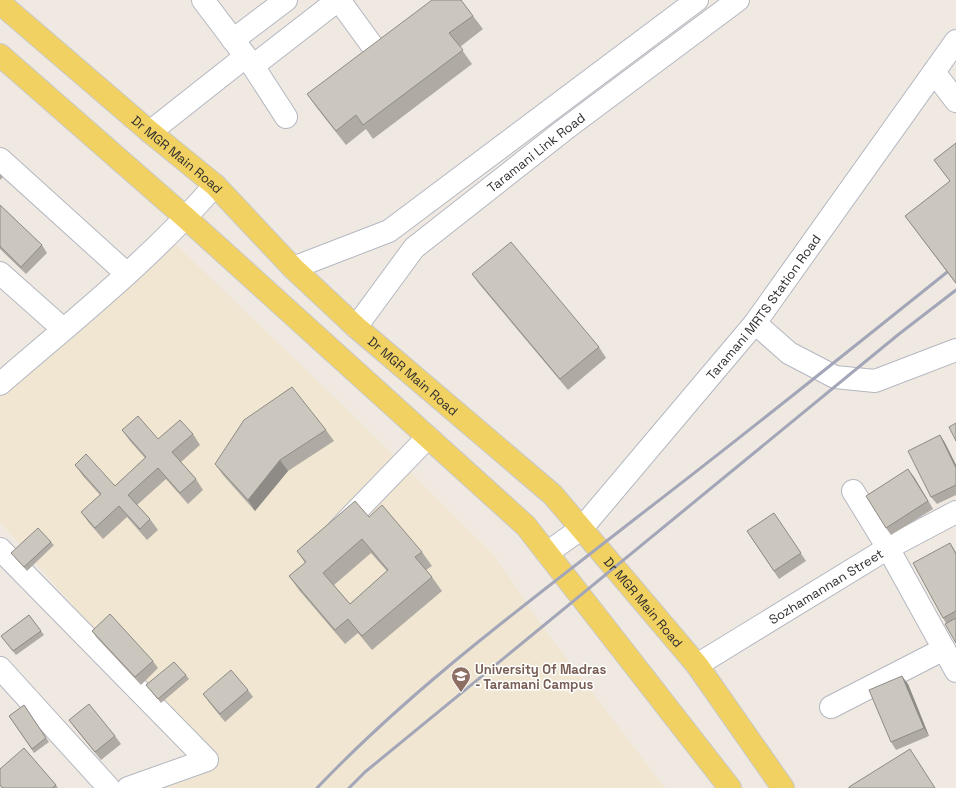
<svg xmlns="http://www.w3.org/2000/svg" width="956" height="788" font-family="'Space Grotesk',sans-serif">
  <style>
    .education { fill: #f0e6d1 }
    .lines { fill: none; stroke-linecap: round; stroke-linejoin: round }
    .minor-casing { stroke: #b4b7c1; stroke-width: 24 }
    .major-casing { stroke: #c9c9c9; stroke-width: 24 }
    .minor { stroke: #fff; stroke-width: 22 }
    .major { stroke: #f2d163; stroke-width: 22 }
    .rail { stroke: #a3a6b8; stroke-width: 3 }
    .wall { fill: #afaba4; fill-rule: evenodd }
    .shaded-wall { fill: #8e8b86 }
    .building { fill: #cbc7bf; stroke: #8e8b86; fill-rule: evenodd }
    .labels { text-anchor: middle; stroke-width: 3; stroke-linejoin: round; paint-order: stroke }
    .street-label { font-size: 13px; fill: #2e2e2e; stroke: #fff }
    .education-label { font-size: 13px; font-weight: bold; fill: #785e54; stroke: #fff; text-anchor: start }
  </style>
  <rect width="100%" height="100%" fill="#efe9e1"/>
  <polygon class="education" points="169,238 355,417 493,554 548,634 665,788 95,788 201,752 0,522 0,384"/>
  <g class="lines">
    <defs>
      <g id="minor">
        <polyline points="203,0 253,66 286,117"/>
        <polyline points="339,0 376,51"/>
        <polyline points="233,40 286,0"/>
        <polyline points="253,66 338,0"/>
        <polyline points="934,72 956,101"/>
        <polyline points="150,132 245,57"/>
        <polyline points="0,159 127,274"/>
        <polyline points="293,268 389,231 697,0"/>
        <polyline points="0,273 63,329"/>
        <polyline points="755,323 789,353 835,377 875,381 956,350"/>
        <path id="s1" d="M356 327 414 248 564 130 738 0"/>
        <path d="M0 384C74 320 151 259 215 185"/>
        <polyline points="853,491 888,548 956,671"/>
        <polyline points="339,529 428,437"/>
        <polyline points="0,549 207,760 128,788"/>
        <path id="s2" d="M547 553 582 528 755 323 956 41"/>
        <path id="s3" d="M697 665 888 548 956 512"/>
        <polyline points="0,668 109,788"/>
        <polyline points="831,707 944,649"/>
      </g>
      <g id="major">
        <path id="s4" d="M0 3 150 132 215 185 293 268 356 327 553 495 697 665 783 788"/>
        <polyline points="0,55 186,218 526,526 730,788"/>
      </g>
    </defs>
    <use href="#minor" class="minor-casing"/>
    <use href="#major" class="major-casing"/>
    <use href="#minor" class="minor"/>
    <use href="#major" class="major"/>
    <g class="rail">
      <path d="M317 788C414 686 529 602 640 515 747 433 851 349 956 265"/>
      <polyline points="349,788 365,772 899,334 956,290"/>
    </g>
  </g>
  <g class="wall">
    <polygon points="473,16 483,29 460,47 472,64 373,139 366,129 346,145 317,108 307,94"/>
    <polygon points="956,143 956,284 905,216 950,181 934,160"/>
    <polygon points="0,174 3,177 0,180"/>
    <polygon points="0,205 42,245 47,253 26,274 0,249"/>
    <polygon points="472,274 599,347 606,358 568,390 480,285"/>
    <polygon points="122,430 158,439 193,434 200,445 181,462 196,479 203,490 188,504 166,479 137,505 150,519 158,530 147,540 127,517 103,539 89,523 81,512 100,495 83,476 75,465 115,486 145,458 130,441"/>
    <polygon points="326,430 334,441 288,471 255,511 223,475 215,464"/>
    <polygon points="940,435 945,443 956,465 956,495 937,504 931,497"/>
    <polygon points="914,477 933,509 891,535 886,528"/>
    <polygon points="774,513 806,561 779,579 747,531"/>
    <path d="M369 517 422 552 432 566 426 570 432 577 442 591 372 650 358 633 345 644 299 590 289 576 305 563 297 551ZM371 553 387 571 350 604 334 585Z"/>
    <polygon points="51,542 54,545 27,571 11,553"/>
    <polygon points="950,543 956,552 956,643 946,623 943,618"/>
    <polygon points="29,615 44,635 16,655 1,636"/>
    <polygon points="92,631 153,661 158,668 141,685 97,638"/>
    <polygon points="186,675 189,679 161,703 146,685"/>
    <polygon points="908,684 929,736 896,750 891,742"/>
    <polygon points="248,690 253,697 225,722 208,701 203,694"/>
    <polygon points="24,705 49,742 34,753 9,716"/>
    <polygon points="69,720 115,736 121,744 101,760 74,727"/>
    <polygon points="0,769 56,785 58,788 2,788 0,786"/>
  </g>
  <g class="shaded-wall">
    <polygon points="940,435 945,443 956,465 956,468"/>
    <polygon points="280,460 288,471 255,511 248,500"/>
    <polygon points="908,469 914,477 933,509"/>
    <polygon points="902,676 908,684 929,736 924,728"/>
  </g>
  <g class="building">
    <polygon points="432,0 461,0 473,16 449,33 463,50 363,125 356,115 336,131 307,94"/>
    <polygon points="956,143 956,283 905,216 950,181 934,160"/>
    <polygon points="0,205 42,245 21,267 0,246"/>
    <polygon points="511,242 599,347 560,379 472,274"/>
    <polygon points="292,387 326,430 280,460 248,500 215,464 244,420"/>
    <polygon points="138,416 158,439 180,420 193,434 172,452 196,479 180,493 158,468 128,495 150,519 140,529 119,506 95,528 81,512 101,494 75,465 86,454 115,486 146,457 122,430"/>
    <polygon points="956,423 956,441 949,427"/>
    <polygon points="940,435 956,468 956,485 931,497 908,451"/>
    <polygon points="908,469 928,501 886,528 866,496"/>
    <path d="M355 501 369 517 382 505 422 552 415 557 432 577 362 636 348 619 335 630 289 576 306 562 297 551ZM362 539 388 570 350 604 323 573Z"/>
    <polygon points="774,513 801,553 774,571 747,531"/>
    <polygon points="38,528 51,542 24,567 11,553"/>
    <polygon points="950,543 956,554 956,611 943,618 913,563"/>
    <polygon points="110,614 153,661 135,677 92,631"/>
    <polygon points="29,615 41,631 13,651 1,636"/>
    <polygon points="956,618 956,643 945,624"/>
    <polygon points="174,662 186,675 158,699 146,685"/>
    <polygon points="231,670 248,690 220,714 203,694"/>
    <polygon points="902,676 924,728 891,742 869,690"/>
    <polygon points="89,704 115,736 95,752 69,720"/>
    <polygon points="24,705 46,738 32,749 9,716"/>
    <polygon points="24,748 56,785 52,788 3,788 0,785 0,769"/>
    <polygon points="910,749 935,788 849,788 849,787"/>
  </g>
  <defs>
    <symbol id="university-pin" viewBox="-11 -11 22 30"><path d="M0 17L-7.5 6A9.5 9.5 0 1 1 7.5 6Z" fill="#8d6e63" stroke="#fff"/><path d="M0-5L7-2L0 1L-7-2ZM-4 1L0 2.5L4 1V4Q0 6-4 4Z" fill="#fff"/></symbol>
  </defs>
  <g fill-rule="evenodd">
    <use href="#university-pin" x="450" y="665" width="22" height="30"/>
  </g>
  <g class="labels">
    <g class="street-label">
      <text dy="5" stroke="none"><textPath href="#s1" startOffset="253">Taramani Link Road</textPath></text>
      <text dy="5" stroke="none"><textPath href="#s4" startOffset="233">Dr MGR Main Road</textPath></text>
      <text dy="5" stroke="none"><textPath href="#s2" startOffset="329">Taramani MRTS Station Road</textPath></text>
      <text dy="5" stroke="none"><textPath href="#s4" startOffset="557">Dr MGR Main Road</textPath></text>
      <text dy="5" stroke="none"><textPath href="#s3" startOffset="151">Sozhamannan Street</textPath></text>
      <text dy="5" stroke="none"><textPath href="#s4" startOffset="881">Dr MGR Main Road</textPath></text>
    </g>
    <g class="education-label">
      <text x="475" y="674">University Of Madras<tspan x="475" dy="15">- Taramani Campus</tspan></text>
    </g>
  </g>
</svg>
